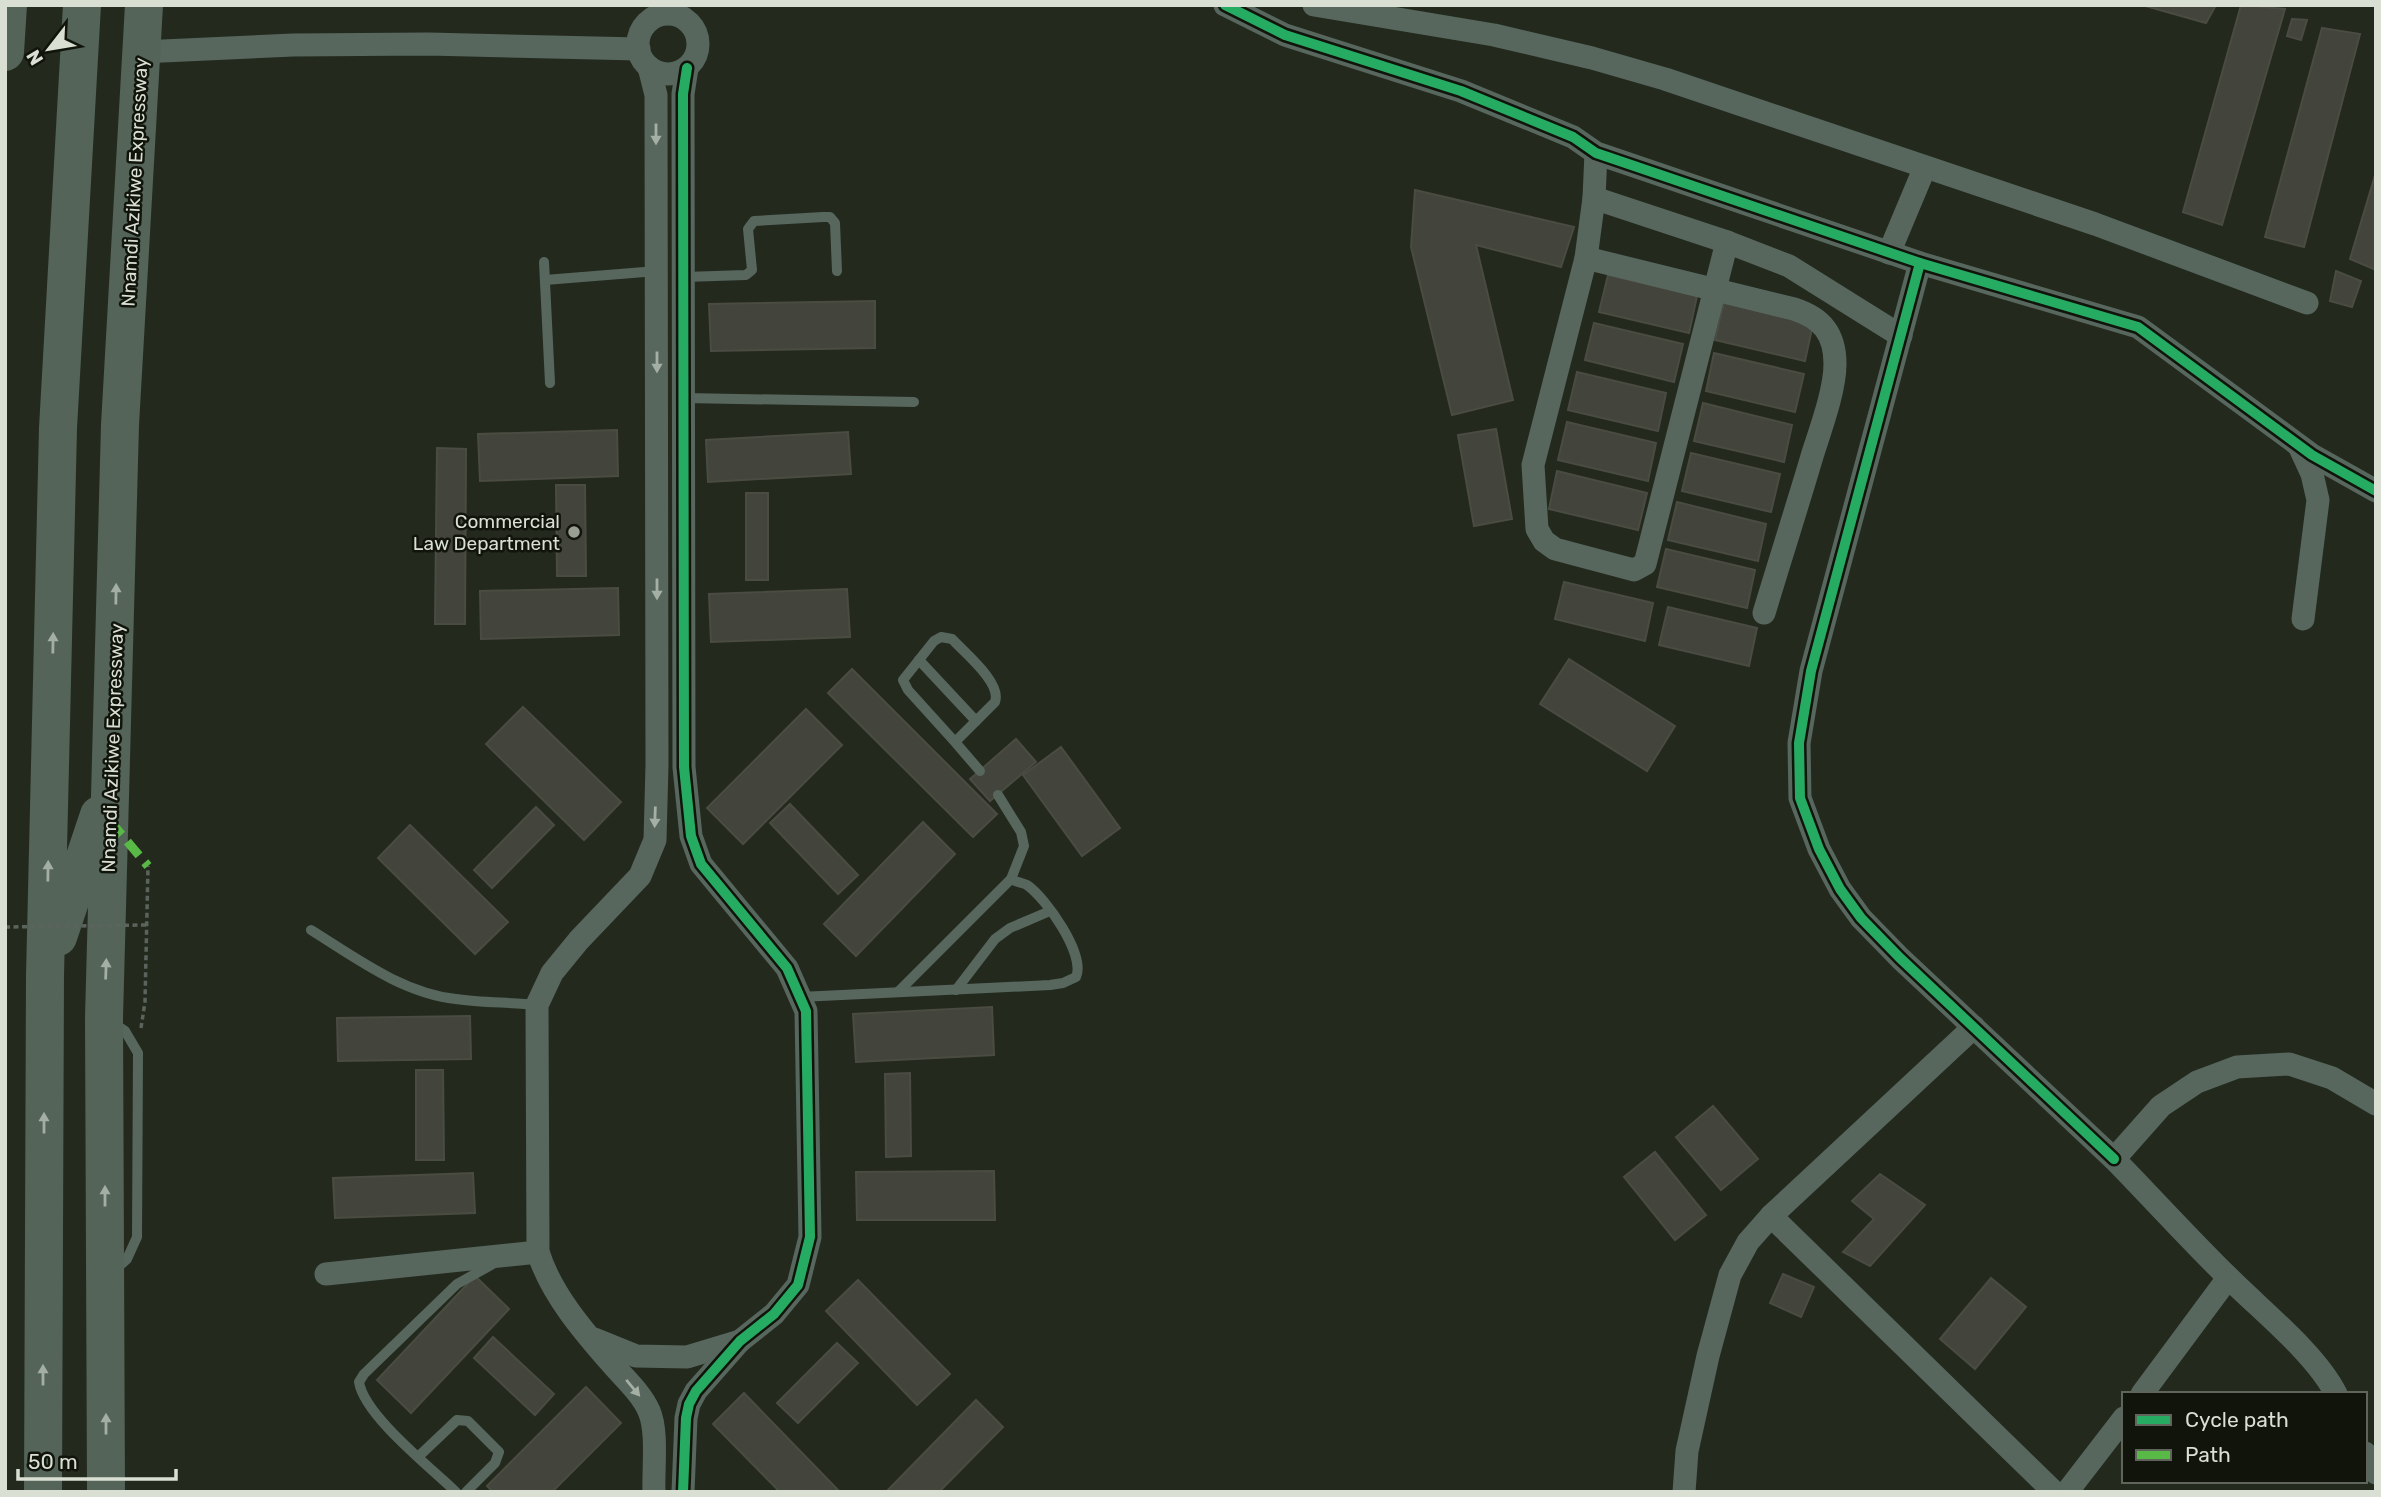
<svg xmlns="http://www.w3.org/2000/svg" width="2381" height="1497" font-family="Rubik,sans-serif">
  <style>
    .building { fill: #43443b; stroke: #4a4c42; stroke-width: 2 }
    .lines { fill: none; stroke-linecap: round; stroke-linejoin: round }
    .path { stroke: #5a645c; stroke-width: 3.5; stroke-dasharray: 5 3.5; stroke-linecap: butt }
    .lane { stroke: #57675e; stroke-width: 10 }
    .street { stroke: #57675e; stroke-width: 23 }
    .highway { stroke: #546459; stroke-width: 38 }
    .path-bridge { stroke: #5a645c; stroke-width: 3.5; stroke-dasharray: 5 3.5; stroke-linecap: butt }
    .quiet { stroke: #58b947; stroke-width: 9; stroke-dasharray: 18 9; stroke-linecap: butt }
    .cycleway-casing { stroke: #10140b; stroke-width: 15 }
    .cycleway { stroke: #26ab63; stroke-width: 10 }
    .oneway { fill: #a5afa4 }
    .oneway2 { fill: #a4aea2 }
    .poi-dot { fill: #9a9f93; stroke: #10140b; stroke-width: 2.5 }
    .labels { text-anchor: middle; stroke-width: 5; stroke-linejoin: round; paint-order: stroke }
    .street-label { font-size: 19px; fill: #d9dfd2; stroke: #10140b }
    .poi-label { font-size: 19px; fill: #d9dfd2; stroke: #10140b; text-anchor: end }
  </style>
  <rect width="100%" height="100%" fill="#24291e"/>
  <g class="building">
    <polygon points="2142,5 2216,5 2206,23"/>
    <polygon points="2241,5 2285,9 2222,225 2183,212"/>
    <polygon points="2292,19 2307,20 2301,40 2287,36"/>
    <polygon points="2322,28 2360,34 2304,247 2265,237"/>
    <polygon points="2376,172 2376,270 2350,259"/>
    <polygon points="1415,190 1574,227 1561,267 1476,245 1513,400 1452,415 1411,247"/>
    <polygon points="2336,271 2361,281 2352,307 2330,301"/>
    <polygon points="1608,275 1697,296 1689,333 1599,312"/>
    <polygon points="875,301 875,348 711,351 709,304"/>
    <polygon points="1724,303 1813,324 1805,361 1715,340"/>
    <polygon points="1594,323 1683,344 1674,382 1585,360"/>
    <polygon points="1714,353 1804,374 1795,412 1706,391"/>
    <polygon points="1577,372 1666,393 1658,431 1568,410"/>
    <polygon points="1703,403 1792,425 1784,462 1694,441"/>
    <polygon points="1567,422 1656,443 1648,481 1558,460"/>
    <polygon points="1496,429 1512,519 1474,526 1458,435"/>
    <polygon points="617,430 618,476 480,481 478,434"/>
    <polygon points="848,432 851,474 708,482 706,440"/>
    <polygon points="437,448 466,449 465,624 435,624"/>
    <polygon points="1691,453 1780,474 1771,512 1682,491"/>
    <polygon points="1557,471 1647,493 1638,530 1549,509"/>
    <polygon points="556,485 585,485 586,576 557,576"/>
    <rect x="746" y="493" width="22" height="87"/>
    <polygon points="1677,502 1766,524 1758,561 1668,540"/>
    <polygon points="1666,549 1755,570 1747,608 1657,587"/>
    <polygon points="1564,582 1653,603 1645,641 1555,619"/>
    <polygon points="618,588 619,635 481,639 480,591"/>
    <polygon points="847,589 850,637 711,642 709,594"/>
    <polygon points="1668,607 1757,628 1749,666 1659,645"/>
    <polygon points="1569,659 1675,726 1647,771 1540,704"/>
    <polygon points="852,669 997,814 973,837 828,693"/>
    <polygon points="523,707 621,802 584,840 486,744"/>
    <polygon points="806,709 842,745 743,844 707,808"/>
    <polygon points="1016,739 1036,762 990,801 970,779"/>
    <polygon points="1061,747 1120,828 1082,856 1023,775"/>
    <polygon points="790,804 858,875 838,894 770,823"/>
    <polygon points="536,807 554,825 492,888 474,870"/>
    <polygon points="923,822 955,854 856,956 824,924"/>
    <polygon points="410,825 508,922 475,954 378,858"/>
    <polygon points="992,1007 994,1055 856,1062 853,1014"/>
    <polygon points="470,1016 471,1059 338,1061 337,1018"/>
    <polygon points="416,1070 443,1070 444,1160 416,1160"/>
    <polygon points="910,1073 911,1156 886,1157 885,1074"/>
    <polygon points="1713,1106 1758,1159 1721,1190 1676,1137"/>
    <polygon points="1655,1152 1706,1215 1675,1240 1624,1177"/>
    <polygon points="994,1171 995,1220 857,1220 856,1172"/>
    <polygon points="473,1173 475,1213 335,1218 333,1178"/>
    <polygon points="1880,1174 1925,1205 1870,1266 1843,1252 1874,1219 1852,1201"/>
    <polygon points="1783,1274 1814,1287 1801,1317 1770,1303"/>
    <polygon points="475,1276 509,1309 411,1413 377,1380"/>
    <polygon points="1991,1278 2026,1307 1975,1369 1940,1339"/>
    <polygon points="858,1280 950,1374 917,1405 826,1311"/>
    <polygon points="493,1337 554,1394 535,1415 474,1358"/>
    <polygon points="837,1343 858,1363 798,1423 777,1403"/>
    <polygon points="586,1387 621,1423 552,1492 493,1492 487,1486"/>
    <polygon points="744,1393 840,1492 780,1492 713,1424"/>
    <polygon points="976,1400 1003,1427 939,1492 886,1492"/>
  </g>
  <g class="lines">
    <polyline class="path" points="141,1028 145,1002 148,866"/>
    <g class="lane">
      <polyline points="544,262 550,383"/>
      <polyline points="684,277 746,275 752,270 748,229 754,221 823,217 830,217 835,223 837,271"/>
      <polyline points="545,280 657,271"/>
      <polyline points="684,398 914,402"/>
      <polyline points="919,660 976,721"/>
      <path d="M955 742 908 690 903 680 934 641 941 637 952 639C965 653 1002 683 995 702L955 742 980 771"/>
      <path d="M311 930C356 958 402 993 456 999 482 1003 510 1002 537 1005"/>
      <polyline points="956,990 995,939 1010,928 1050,911"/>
      <polyline points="898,992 1011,879 1024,846 1021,832 998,795"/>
      <path d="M800 997 1050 985 1063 983 1076 977C1086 955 1046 898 1027 885 1023 883 1016 882 1011 879"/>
      <polyline points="113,1023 125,1031 138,1053 137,1237 127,1259 116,1269"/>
      <polyline points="419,1456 457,1420 468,1421 499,1452 495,1463 466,1492"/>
      <path d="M456 1492C430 1467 364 1415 359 1382L364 1374 457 1284 493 1264"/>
    </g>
    <g class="street">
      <polyline points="1225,5 1285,35 1461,91 1573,137 1596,153 1920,263 2138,327 2312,455 2376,491"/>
      <polyline points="1314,5 1494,35 1592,58 1665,79 2095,224 2307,303"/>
      <circle cx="668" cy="44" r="30"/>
      <polyline points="141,52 293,45 428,44 639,49"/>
      <path d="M649 67 656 95 657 765 655 840 640 876 579 940 552 973 537 1005 538 1252C551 1294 584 1332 612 1364 625 1379 641 1393 649 1411 658 1431 653 1469 654 1492"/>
      <polyline points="1596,153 1594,198 1586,258 1533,465 1537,529 1544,541 1555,549 1634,570 1645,564 1727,242"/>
      <polyline points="1594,198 1727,242 1789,266 1901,336"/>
      <polyline points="1889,253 1925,167"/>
      <path d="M1586 258 1794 309C1822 318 1835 334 1835 364 1835 390 1821 428 1813 453 1797 507 1780 560 1764 613"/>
      <polyline points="1920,263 1811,671 1799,743 1800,798 1819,849 1840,889 1861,918 1900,958 2114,1159"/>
      <polyline points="2300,448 2312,474 2318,500 2303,619"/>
      <polyline points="1771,1216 2054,1492"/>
      <polyline points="326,1274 538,1252"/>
      <polyline points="594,1339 636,1356 687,1357 740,1341"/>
      <polyline points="2142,1394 2228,1278"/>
      <path d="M2336 1394C2316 1354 2262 1311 2230 1279 2190 1240 2153 1199 2114 1159L2161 1106 2197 1082 2237 1067 2289 1064 2332 1078 2376 1104"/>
      <polyline points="2365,1453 2376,1473"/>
      <polyline points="683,1492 686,1418 689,1404 696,1391 740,1341 774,1314 798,1285 810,1237 806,1011 787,968 701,864 691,836 684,767 683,94 687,68"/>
      <polyline points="1684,1492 1687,1451 1708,1356 1730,1275 1748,1242 1771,1216 1974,1027"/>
      <polyline points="2067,1492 2124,1418"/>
    </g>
    <g class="highway">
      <polyline points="5,52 8,5"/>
      <polyline points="58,937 99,815"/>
      <polyline points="43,1492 45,976 58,428 82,5"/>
      <polyline points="106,1492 104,1018 120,425 144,5"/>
    </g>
    <polyline class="path-bridge" points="5,927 146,925"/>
    <polyline class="quiet" points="110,821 148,866"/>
    <defs>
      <g id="cycleway">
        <polyline points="1225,5 1285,35 1461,91 1573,137 1596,153 1920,263 2138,327 2312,455 2376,491"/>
        <polyline points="1920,263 1811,671 1799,743 1800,798 1819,849 1840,889 1861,918 1900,958 2114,1159"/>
        <polyline points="683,1492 686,1418 689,1404 696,1391 740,1341 774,1314 798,1285 810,1237 806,1011 787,968 701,864 691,836 684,767 683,94 687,68"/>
      </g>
    </defs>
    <use href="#cycleway" class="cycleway-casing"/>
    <use href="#cycleway" class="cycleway"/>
  </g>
  <defs><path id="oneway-solid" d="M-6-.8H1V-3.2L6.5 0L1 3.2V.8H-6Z" transform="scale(1.75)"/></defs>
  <g class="oneway">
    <use href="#oneway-solid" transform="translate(656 134) rotate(90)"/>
    <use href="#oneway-solid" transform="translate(657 362) rotate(90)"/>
    <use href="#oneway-solid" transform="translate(657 589) rotate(90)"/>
    <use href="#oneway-solid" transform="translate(655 817) rotate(92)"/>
    <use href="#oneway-solid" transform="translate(633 1388) rotate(50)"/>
  </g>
  <g class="oneway2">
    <use href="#oneway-solid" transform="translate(116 594) rotate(-89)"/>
    <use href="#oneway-solid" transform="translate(53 643) rotate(-89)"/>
    <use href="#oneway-solid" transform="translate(48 871) rotate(-89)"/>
    <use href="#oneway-solid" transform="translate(106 969) rotate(-88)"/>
    <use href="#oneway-solid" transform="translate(44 1123) rotate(-90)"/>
    <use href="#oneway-solid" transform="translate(105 1196) rotate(-90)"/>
    <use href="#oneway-solid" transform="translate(43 1375) rotate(-90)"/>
    <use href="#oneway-solid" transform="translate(106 1424) rotate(-90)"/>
  </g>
  <circle class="poi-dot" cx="574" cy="532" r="7"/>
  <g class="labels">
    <g class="street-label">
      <text transform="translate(134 182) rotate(-87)" y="7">Nnamdi Azikiwe Expressway</text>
      <text transform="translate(112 748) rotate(-88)" y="7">Nnamdi Azikiwe Expressway</text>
    </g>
    <g class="poi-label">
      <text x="560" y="528">Commercial<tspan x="560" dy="22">Law Department</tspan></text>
    </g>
  </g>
  <rect width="2381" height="1497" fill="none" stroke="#d9dfd2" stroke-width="14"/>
  <rect x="2122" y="1392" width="245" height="91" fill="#10140b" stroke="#60655b" stroke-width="2"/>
  <rect x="2136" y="1415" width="35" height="10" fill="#26ab63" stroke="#60655b" stroke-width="2"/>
  <text x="2185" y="1427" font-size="21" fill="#d9dfd2">Cycle path</text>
  <rect x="2136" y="1450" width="35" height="10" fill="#58b947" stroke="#60655b" stroke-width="2"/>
  <text x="2185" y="1462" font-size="21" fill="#d9dfd2">Path</text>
  <g transform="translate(49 49) rotate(239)" stroke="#10140b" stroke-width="5" paint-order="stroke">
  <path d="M0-5L12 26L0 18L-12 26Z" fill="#d9dfd2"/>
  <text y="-10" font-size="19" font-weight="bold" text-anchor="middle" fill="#d9dfd2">N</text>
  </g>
  <path d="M18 1469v10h158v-10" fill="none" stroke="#d9dfd2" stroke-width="3.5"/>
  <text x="28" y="1469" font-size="21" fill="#d9dfd2" stroke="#10140b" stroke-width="5" paint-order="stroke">50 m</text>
</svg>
